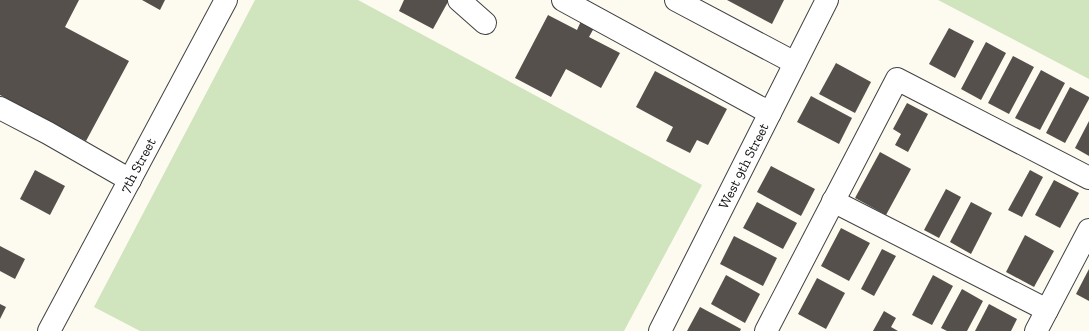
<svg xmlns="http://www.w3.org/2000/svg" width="1089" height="331" font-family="'Zilla Slab',serif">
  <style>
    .grass { fill: #d0e4bd }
    .building { fill: #55504b }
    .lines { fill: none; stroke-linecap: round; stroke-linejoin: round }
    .minor-casing { stroke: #414141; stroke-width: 24 }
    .minor { stroke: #fff; stroke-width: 22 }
    .labels { text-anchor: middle; stroke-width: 4; stroke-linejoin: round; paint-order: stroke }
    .street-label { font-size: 14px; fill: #0e0e0e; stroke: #fff }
  </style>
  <rect width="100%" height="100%" fill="#fdfbf0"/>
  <g class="grass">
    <polygon points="255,0 358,0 702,185 624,331 140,331 94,307"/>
    <polygon points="938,0 1089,0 1089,79"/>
  </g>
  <g class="building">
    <polygon points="0,0 79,0 65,27 129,61 86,141 0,95"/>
    <polygon points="142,0 165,0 160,10"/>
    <polygon points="404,0 449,0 433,29 399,11"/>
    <polygon points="727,0 784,0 772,24"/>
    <polygon points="548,15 577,30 581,21 594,28 589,37 620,53 601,88 566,69 551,97 515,78"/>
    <polygon points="949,28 974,41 955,78 929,64"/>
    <polygon points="986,42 1006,53 981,100 961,89"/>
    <polygon points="1013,56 1034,67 1009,114 988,103"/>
    <polygon points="836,63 871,82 855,113 819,94"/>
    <polygon points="1041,70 1065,83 1040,130 1015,118"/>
    <polygon points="655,71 727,109 708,145 697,140 690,153 666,141 673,127 636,107"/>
    <polygon points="1070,87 1089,97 1089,99 1065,143 1046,133"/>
    <polygon points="811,96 852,118 839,144 797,122"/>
    <polygon points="907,103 928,114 908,152 895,145 901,134 893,129"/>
    <polygon points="1089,121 1089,156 1075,148"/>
    <polygon points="880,152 911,169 886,215 855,198"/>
    <polygon points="771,166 815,189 801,216 757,192"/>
    <polygon points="35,170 65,186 50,215 20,199"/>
    <polygon points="1030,170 1043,177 1022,217 1008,210"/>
    <polygon points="1054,180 1079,193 1060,228 1035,215"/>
    <polygon points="946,189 961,197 939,238 924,230"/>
    <polygon points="757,202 797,223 783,249 743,228"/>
    <polygon points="971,202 992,213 971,254 950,242"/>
    <polygon points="841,228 870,243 849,281 821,266"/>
    <polygon points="1025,235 1054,251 1034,287 1006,272"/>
    <polygon points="734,236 777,258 763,286 720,264"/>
    <polygon points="0,246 25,259 15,279 0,271"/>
    <polygon points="882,249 896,256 874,296 861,289"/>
    <polygon points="1089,269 1089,301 1076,294"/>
    <polygon points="726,275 760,294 745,323 711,304"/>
    <polygon points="933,275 953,286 932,325 912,315"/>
    <polygon points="817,278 845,293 826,329 798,314"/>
    <polygon points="962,289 983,301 967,331 947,331 941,328"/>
    <polygon points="0,304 6,307 0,319"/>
    <polygon points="989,304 1017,319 1011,331 975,331"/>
    <polygon points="700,307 741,329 740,331 687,331"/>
    <polygon points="884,311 896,318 891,327 898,331 873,331"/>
  </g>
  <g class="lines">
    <defs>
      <g id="minor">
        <polyline points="459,0 485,23"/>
        <polyline points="563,0 770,113"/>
        <polyline points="676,0 795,63"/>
        <polyline points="0,108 48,133 130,180"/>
        <polyline points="833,201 1047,310"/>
        <path id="s1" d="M49 331 226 0"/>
        <path id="s2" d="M660 331 827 0"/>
        <polyline points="766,331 897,79 1089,178"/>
        <polyline points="1036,331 1089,230"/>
      </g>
    </defs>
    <use href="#minor" class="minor-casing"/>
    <use href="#minor" class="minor"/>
  </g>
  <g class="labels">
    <g class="street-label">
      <text dy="5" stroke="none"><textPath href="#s1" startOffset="188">7th Street</textPath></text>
      <text dy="5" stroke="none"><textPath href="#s2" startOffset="185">West 9th Street</textPath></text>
    </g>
  </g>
</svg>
